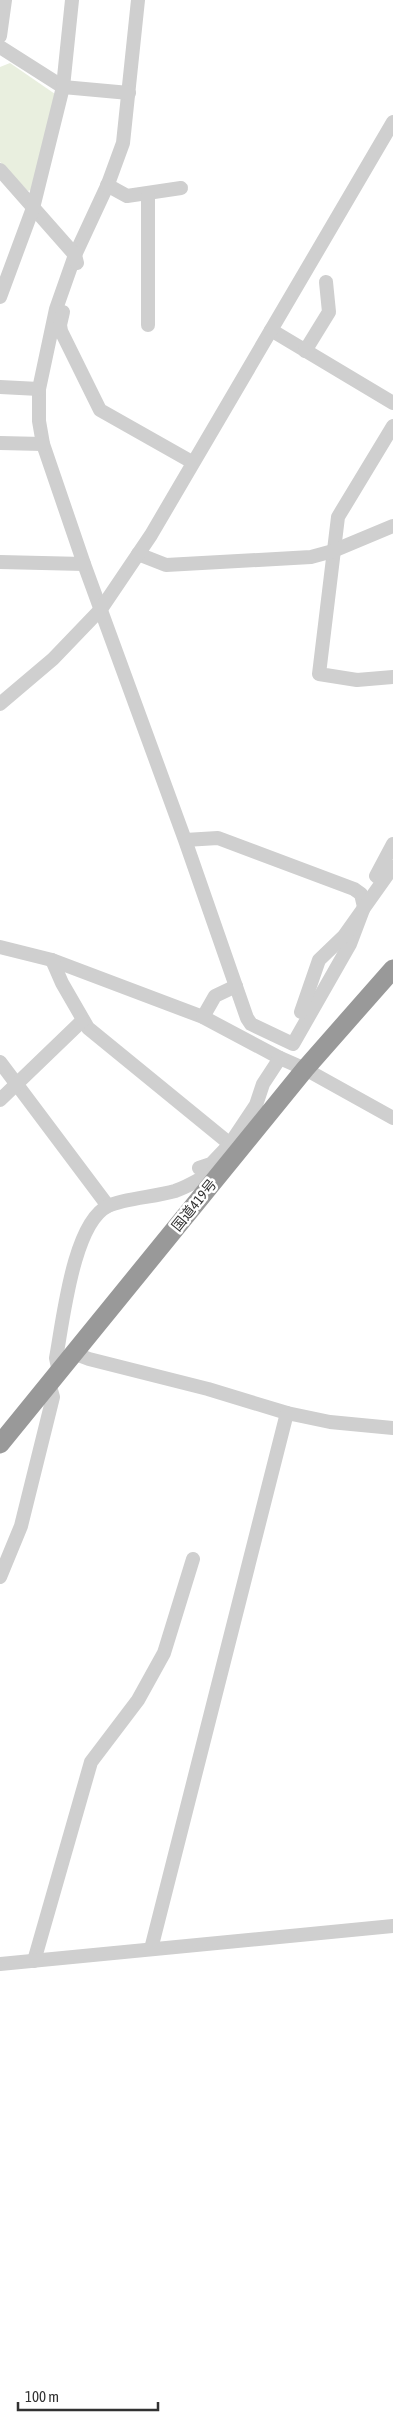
<svg xmlns="http://www.w3.org/2000/svg" width="393" height="2427" font-family="'Asap Condensed','Noto Sans JP',sans-serif">
  <style>
    .green { fill: #e9efdf }
    .lines { fill: none; stroke-linecap: round; stroke-linejoin: round }
    .minor { stroke: #cfcfcf; stroke-width: 14 }
    .highway { stroke: #999; stroke-width: 19 }
    .labels { text-anchor: middle; stroke-width: 5; stroke-linejoin: round; paint-order: stroke }
    .street-label { font-size: 14px; fill: #323232; stroke: #fff }
  </style>
  <rect width="100%" height="100%" fill="#fff"/>
  <polygon class="green" points="10,63 55,94 36,188 28,191 0,162 0,67"/>
  <g class="lines">
    <g class="minor">
      <polyline points="138,0 123,143 108,184 75,255 56,309 39,389 39,421 43,444 84,564 185,840 247,1018 251,1024 293,1044 350,944 364,907 361,894 354,889 218,838 185,840"/>
      <polyline points="0,36 5,0"/>
      <polyline points="0,47 63,87 129,93"/>
      <polyline points="0,170 75,255 77,263"/>
      <polyline points="107,185 127,196 181,188"/>
      <polyline points="0,297 33,208 63,87 72,0"/>
      <polyline points="63,312 60,325 61,331 100,410 192,462"/>
      <polyline points="148,325 148,194"/>
      <polyline points="271,330 393,403"/>
      <polyline points="305,351 329,312 326,282"/>
      <polyline points="0,387 39,389"/>
      <polyline points="393,426 338,517 319,674 357,680 393,677"/>
      <polyline points="0,443 43,444"/>
      <polyline points="138,554 166,565 311,557 333,551 393,526"/>
      <polyline points="0,562 84,564"/>
      <polyline points="0,704 53,659 101,609 151,535 393,122"/>
      <polyline points="376,876 393,844"/>
      <polyline points="0,947 52,960 203,1017 280,1058 305,1069 393,1118"/>
      <polyline points="52,960 62,983 88,1028 230,1144 240,1149"/>
      <polyline points="301,1012 319,960 344,936 393,867"/>
      <polyline points="203,1017 215,996 236,986"/>
      <polyline points="0,1062 108,1206"/>
      <polyline points="0,1100 82,1021"/>
      <polyline points="199,1168 211,1164 230,1144 256,1105 263,1084 280,1058"/>
      <polyline points="73,1353 89,1359 208,1389 287,1413"/>
      <path d="M59 1372 56 1358C63 1321 73 1223 108 1206 125 1198 155 1197 175 1191 193 1185 208 1173 226 1166"/>
      <polyline points="0,1577 21,1526 53,1397 49,1383"/>
      <polyline points="151,1949 287,1413 330,1422 393,1428"/>
      <polyline points="34,1961 91,1762 138,1700 164,1653 193,1559"/>
      <polyline points="0,1964 393,1926"/>
    </g>
    <polyline class="highway" points="0,1444 305,1069 393,969"/>
  </g>
  <g class="labels">
    <g class="street-label">
      <text transform="translate(194 1205) rotate(-51)" y="5">国道419号</text>
    </g>
  </g>
  <path d="M18 2402v8h140v-8" fill="none" stroke="#323232" stroke-width="2.5"/>
  <text x="25" y="2402" font-size="15" fill="#323232" stroke="#ffffff" stroke-width="4" paint-order="stroke">100 m</text>
</svg>
